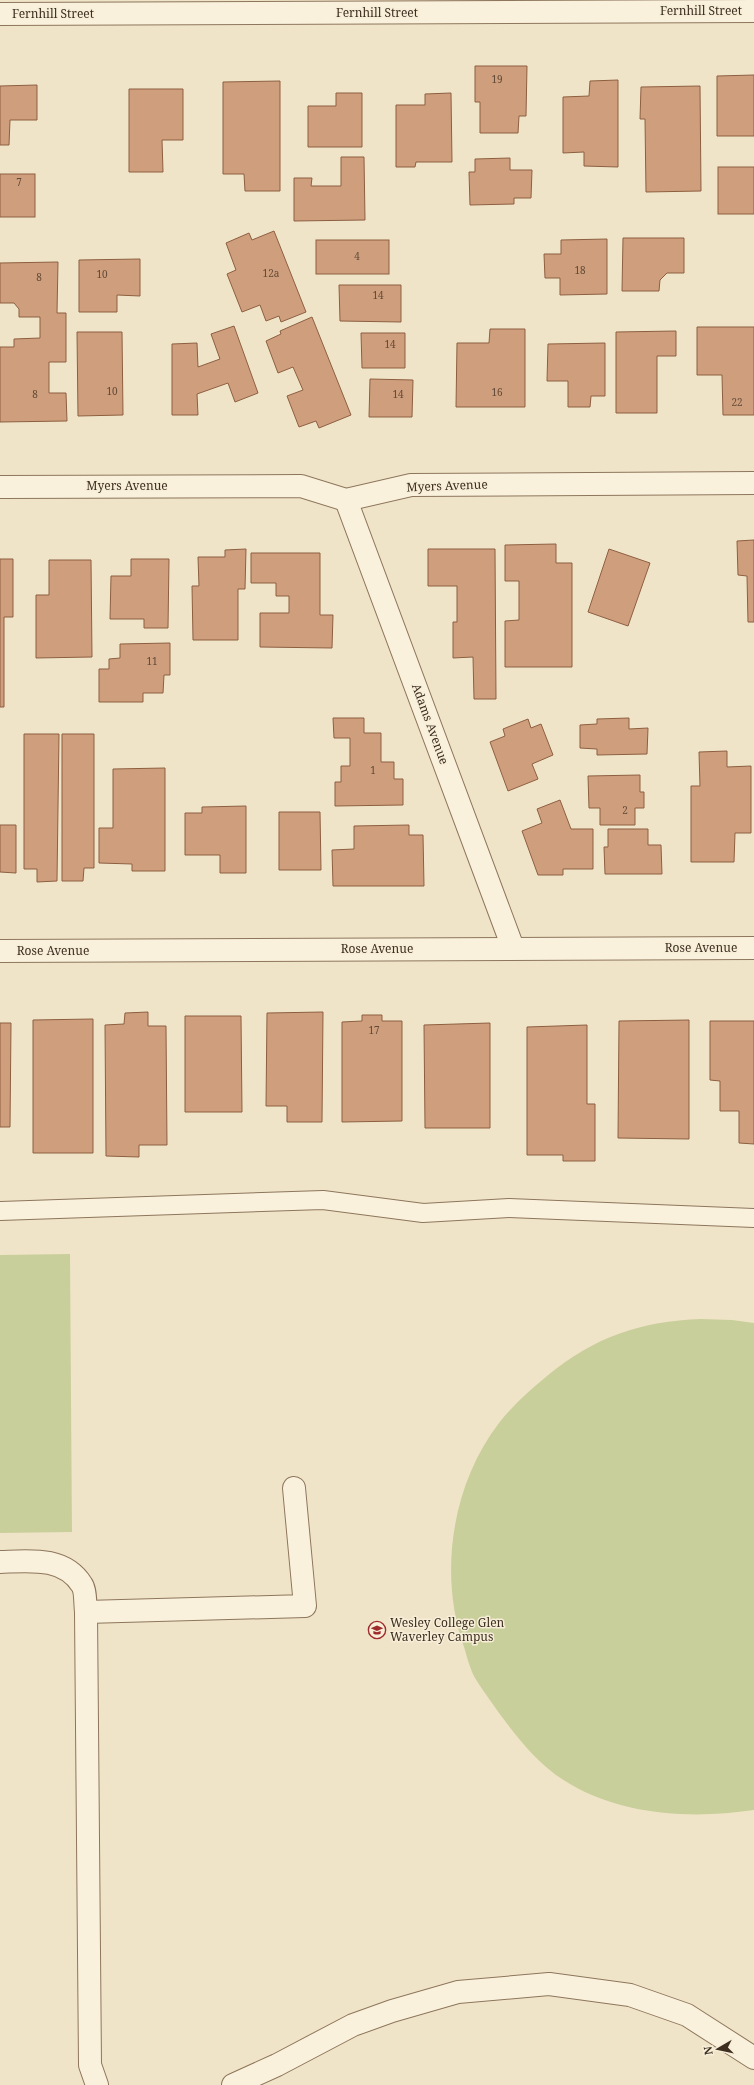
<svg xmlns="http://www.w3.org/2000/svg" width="754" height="2085" font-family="'Noto Serif',serif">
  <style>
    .pitch { fill: #c9cf9b }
    .building { fill: #cf9f7d; stroke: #8d5f41 }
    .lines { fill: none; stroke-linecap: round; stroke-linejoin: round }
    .service-casing { stroke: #8d765c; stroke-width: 20 }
    .minor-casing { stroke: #8d765c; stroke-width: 24 }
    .service { stroke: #faf1dc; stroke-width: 18 }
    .minor { stroke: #faf1dc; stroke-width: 22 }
    .labels { text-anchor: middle; stroke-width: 3; stroke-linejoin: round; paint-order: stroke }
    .number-label { font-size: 10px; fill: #624a37 }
    .street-label { font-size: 12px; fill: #3d2e20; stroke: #f7eed8 }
    .poi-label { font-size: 12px; fill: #3d2e20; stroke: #f7eed8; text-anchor: start }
  </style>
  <rect width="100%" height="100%" fill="#f0e4c8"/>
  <g class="pitch">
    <polygon points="70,1254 72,1532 0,1533 0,1255"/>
    <path d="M701 1319 732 1320 754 1323V1810C694 1819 624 1816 570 1784 540 1767 519 1740 499 1713 491 1701 482 1690 475 1678 470 1669 467 1657 464 1647 438 1574 452 1484 499 1423 513 1405 530 1390 547 1376 594 1337 641 1321 701 1319Z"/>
  </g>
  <g class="building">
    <polygon points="475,66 527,66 526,116 519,116 518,133 480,133 480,102 475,102"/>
    <polygon points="754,75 754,136 717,136 717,76"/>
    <polygon points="618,80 618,167 584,166 584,152 563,153 563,97 589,96 590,81"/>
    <polygon points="280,81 280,191 245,191 244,174 223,174 223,82"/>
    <polygon points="37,85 37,120 10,120 9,145 0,145 0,86"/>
    <polygon points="700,86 701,191 646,192 645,119 640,119 641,87"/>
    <polygon points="129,89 183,89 183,140 162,140 163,172 129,172"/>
    <polygon points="336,93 362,93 362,147 308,147 308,106 336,106"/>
    <polygon points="451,93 452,162 416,162 415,167 396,167 396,105 425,105 425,94"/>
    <polygon points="341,157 364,157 365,220 294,221 294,178 312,178 311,186 341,186"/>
    <polygon points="510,158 510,170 532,170 531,198 514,198 514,204 470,205 469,172 475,172 475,159"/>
    <rect x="718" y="167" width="36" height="47"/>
    <rect x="0" y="174" width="35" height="43"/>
    <polygon points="274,231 306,312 281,322 279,316 266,321 260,305 242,312 227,274 236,270 226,243 249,233 252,240"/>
    <polygon points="623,238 684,238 684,273 667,273 660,280 659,291 622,291"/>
    <polygon points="607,239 607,294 560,295 560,278 545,278 544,254 561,254 561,240"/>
    <rect x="316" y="240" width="73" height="34"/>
    <polygon points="140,259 140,296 117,295 117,312 79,312 79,260"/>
    <polygon points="58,262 57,313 66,313 66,362 49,362 49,393 66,393 67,421 0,422 0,347 14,347 14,339 40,338 40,317 19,317 19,309 14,303 0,303 0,263"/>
    <polygon points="339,285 401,285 401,322 340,321"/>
    <polygon points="312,317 351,415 319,428 316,421 299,427 287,396 303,390 293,367 278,373 266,341 281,334 280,331"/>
    <polygon points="234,326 258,393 235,402 228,383 197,394 198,415 172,415 172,344 197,343 198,367 220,359 211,334"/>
    <polygon points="697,327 754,327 754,415 723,415 722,375 697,375"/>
    <polygon points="490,329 525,329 525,407 456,407 457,343 489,343"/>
    <polygon points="676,331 676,356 657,356 657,413 616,413 616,332"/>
    <polygon points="77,332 122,332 123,415 78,416"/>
    <polygon points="361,333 405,333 405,368 362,368"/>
    <polygon points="605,343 605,396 591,396 590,407 568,407 568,381 547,381 548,344"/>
    <polygon points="370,379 413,380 412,417 369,417"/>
    <polygon points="754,540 754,622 748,622 747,576 738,575 737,541"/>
    <polygon points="556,544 556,563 572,563 572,667 505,667 505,621 519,620 519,581 505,581 505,545"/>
    <polygon points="246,549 245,589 238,589 238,640 193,640 192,586 199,586 198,557 225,557 225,550"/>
    <polygon points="428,549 495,549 496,699 474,699 473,657 453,658 453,622 457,622 457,586 428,586"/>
    <polygon points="609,549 650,563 628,626 588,612"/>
    <polygon points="251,553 320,553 320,615 333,615 332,648 260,647 260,613 289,613 289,596 276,596 276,583 251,583"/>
    <polygon points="0,559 13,559 13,617 4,617 4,707 0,707"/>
    <polygon points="131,559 169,559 168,628 144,628 144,619 110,619 111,576 131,576"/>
    <polygon points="49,560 91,560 92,657 36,658 36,595 49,595"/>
    <polygon points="170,643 170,675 164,675 163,693 143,693 143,702 99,702 99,669 109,669 109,659 120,658 120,644"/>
    <polygon points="333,718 364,718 364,733 381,733 381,762 394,762 394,779 403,779 403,805 335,806 335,782 341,782 341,766 350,766 350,738 334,738"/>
    <polygon points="629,718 629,729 648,728 647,754 597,755 597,749 580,748 580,725 597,724 597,719"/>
    <polygon points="528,719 531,728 541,724 553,755 532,764 538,779 508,791 490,742 505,736 503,729"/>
    <polygon points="24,734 59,734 57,881 37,882 37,869 24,869"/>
    <polygon points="62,734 94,734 94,868 84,868 83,881 62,881"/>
    <polygon points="727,751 727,767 751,766 751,833 735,833 734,862 691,862 691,786 700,786 699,752"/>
    <polygon points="165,768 165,871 132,871 132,864 99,863 99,828 113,828 113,769"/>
    <polygon points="640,775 640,792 644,792 644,808 635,808 635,825 600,825 600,808 589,808 588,776"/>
    <polygon points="560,800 571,829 593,829 593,869 563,869 563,875 538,875 522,831 542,823 537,809"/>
    <polygon points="246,806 246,873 220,873 220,855 185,855 185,813 202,813 202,807"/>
    <polygon points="279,812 320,812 321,870 279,870"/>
    <polygon points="0,825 16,825 16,873 0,872"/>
    <polygon points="409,825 409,835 423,835 424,886 333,886 332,850 354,849 354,826"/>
    <polygon points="608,829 648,829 648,845 661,845 662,874 605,874 604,847 608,847"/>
    <polygon points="148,1012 148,1026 166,1026 167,1145 139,1145 139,1157 106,1156 105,1025 124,1024 125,1013"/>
    <polygon points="323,1012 322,1122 287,1122 287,1106 266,1106 267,1013"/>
    <polygon points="362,1015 382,1015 382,1021 402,1021 402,1121 342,1122 342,1022 362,1021"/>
    <polygon points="185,1016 241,1016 242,1112 185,1112"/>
    <polygon points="93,1019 93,1153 33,1153 33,1020"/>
    <polygon points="689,1020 689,1139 618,1138 619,1021"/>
    <polygon points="710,1021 754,1021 754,1144 739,1143 739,1111 720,1111 720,1081 710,1080"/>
    <polygon points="0,1023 11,1023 10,1127 0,1127"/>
    <polygon points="490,1023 490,1128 425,1128 424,1025"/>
    <polygon points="587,1025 587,1104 595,1104 595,1161 563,1161 563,1155 527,1155 527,1027"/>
  </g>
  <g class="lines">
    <defs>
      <polyline id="service" points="0,1211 323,1200 423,1213 509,1208 754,1218"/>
      <g id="minor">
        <polyline points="0,14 754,11"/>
        <polyline points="0,487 301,486 346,500 411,485 754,483"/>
        <polyline points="346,500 513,948"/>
        <polyline points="0,951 754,948"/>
        <path d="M0 1562C29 1561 64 1556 82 1585 86 1591 85 1605 86 1612L90 2065 97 2085"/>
        <polyline points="86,1612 305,1606 294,1488"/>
        <polyline points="233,2085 277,2065 353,2025 392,2011 458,1992 549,1984 630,1995 687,2015 754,2058"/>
      </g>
    </defs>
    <use href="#service" class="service-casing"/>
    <use href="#minor" class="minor-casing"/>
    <use href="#service" class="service"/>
    <use href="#minor" class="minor"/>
  </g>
  <defs>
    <symbol id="school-ring" viewBox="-11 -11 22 22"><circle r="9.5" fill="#f7eed8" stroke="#9e2a2b" stroke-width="1.5"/><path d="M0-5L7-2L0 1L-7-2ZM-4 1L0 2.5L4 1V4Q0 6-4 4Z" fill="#9e2a2b"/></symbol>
  </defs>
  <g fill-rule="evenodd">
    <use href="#school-ring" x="367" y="1620" width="20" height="20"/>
  </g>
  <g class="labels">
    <g class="number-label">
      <text x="497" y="83">19</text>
      <text x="19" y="186">7</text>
      <text x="357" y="260">4</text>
      <text x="580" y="274">18</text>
      <text x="271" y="277">12a</text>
      <text x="102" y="278">10</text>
      <text x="39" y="281">8</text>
      <text x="378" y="299">14</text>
      <text x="390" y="348">14</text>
      <text x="112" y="395">10</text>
      <text x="497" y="396">16</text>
      <text x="35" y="398">8</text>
      <text x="398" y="398">14</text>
      <text x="737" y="406">22</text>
      <text x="152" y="665">11</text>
      <text x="373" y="774">1</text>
      <text x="625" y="814">2</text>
      <text x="374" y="1034">17</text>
    </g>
    <g class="street-label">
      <text x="701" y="15">Fernhill Street</text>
      <text x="377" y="17">Fernhill Street</text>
      <text x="53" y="18">Fernhill Street</text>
      <text x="127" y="490">Myers Avenue</text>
      <text transform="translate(447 486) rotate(-2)" y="4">Myers Avenue</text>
      <text transform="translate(430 724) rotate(70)" y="4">Adams Avenue</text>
      <text x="701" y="952">Rose Avenue</text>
      <text x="377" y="953">Rose Avenue</text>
      <text x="53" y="955">Rose Avenue</text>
    </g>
    <g class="poi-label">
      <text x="390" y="1627">Wesley College Glen<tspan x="390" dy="14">Waverley Campus</tspan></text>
    </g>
  </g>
  <g transform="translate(718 2049) rotate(261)" stroke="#f7eed8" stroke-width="3" paint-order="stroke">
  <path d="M0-3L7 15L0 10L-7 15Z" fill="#3d2e20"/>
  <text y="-6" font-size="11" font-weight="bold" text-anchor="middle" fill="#3d2e20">N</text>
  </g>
</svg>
